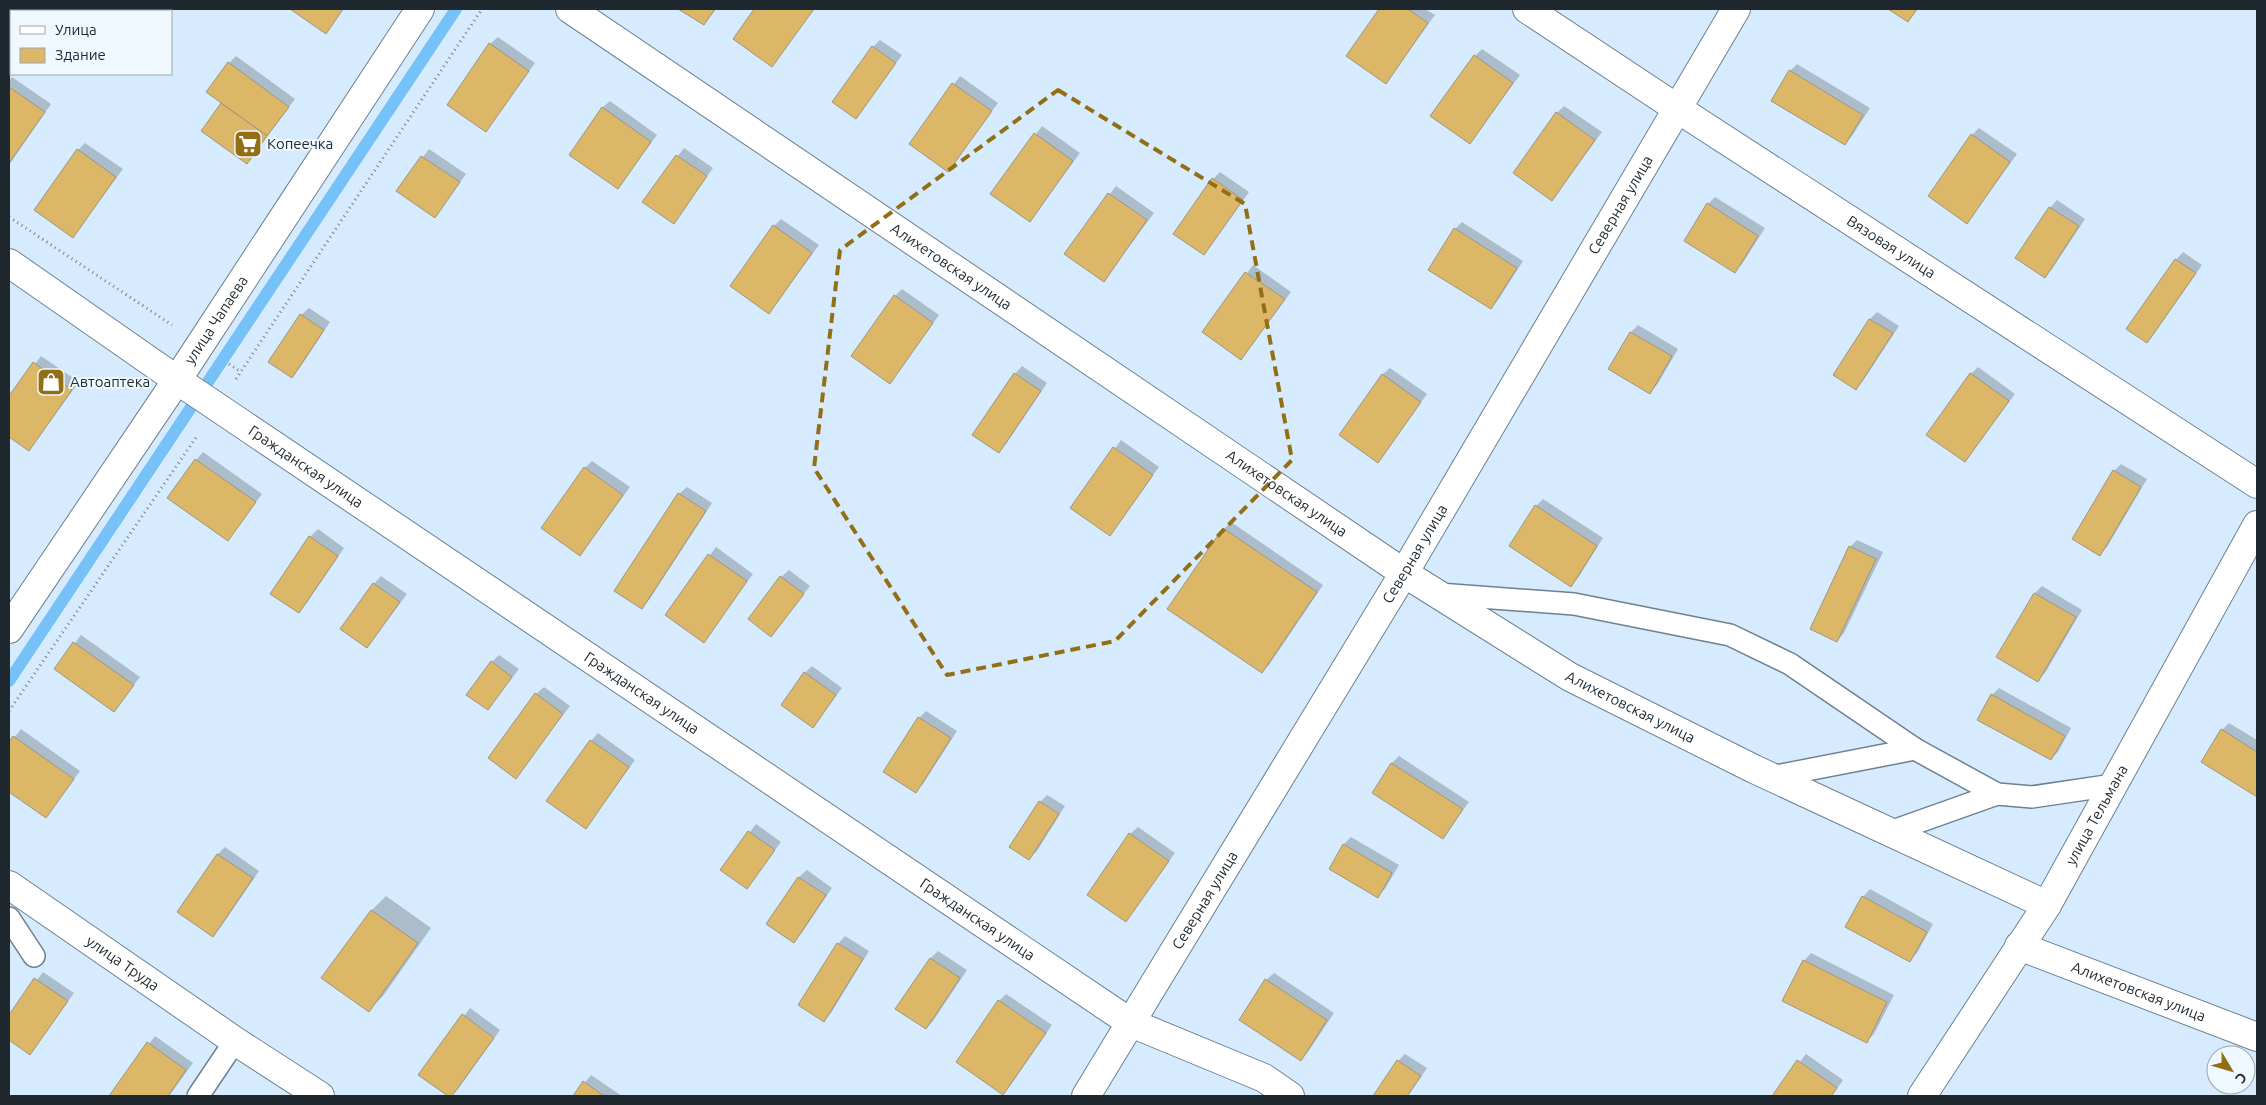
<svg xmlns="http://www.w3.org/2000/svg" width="2266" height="1105" font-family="Ubuntu,sans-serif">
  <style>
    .shadow { fill: #0003 }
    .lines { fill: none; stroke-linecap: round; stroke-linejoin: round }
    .stream { stroke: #76c1f7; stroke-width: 12 }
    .building { fill: #ddb768; stroke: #9f947e }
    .service-casing { stroke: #6d8191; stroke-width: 24 }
    .minor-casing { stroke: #6d8191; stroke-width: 30 }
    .tertiary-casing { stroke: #6d8191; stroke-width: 30 }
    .path { stroke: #72818d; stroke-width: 3; stroke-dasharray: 1 4; stroke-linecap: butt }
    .service { stroke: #fff; stroke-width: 21 }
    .minor { stroke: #fff; stroke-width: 28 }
    .tertiary { stroke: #fff; stroke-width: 28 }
    .marked { fill: none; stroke: #926e15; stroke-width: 4; stroke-dasharray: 10 6; stroke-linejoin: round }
    .labels { text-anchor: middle; stroke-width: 4; stroke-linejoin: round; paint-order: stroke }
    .poi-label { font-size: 15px; fill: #1f282e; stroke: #eff8ff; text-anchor: start }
    .street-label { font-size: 15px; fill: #1f282e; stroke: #eff8ff }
  </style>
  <rect width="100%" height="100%" fill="#d6ecfe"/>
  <g class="shadow">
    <polygon points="293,9 344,9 326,32"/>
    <polygon points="681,9 716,9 704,24"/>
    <polygon points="756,9 814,9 772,65 735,39"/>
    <polygon points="1381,9 1425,9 1435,15 1385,83 1348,56"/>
    <polygon points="1890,9 1918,9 1908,21"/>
    <polygon points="498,37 535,63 486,131 490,44"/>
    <polygon points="880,40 902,55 856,118 873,47"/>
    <polygon points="1482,49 1520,75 1470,142 1475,56"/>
    <polygon points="236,56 295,99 247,163 203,131 223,103 229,63"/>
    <polygon points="1797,64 1870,108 1852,136 1845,144 1790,71"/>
    <polygon points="960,76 998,103 948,170 910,144"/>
    <polygon points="12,77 51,104 9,165 9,80"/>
    <polygon points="610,101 657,135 618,187 602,108"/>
    <polygon points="1564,106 1602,132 1552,199 1557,113"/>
    <polygon points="1042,126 1080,153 1030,220 992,194"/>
    <polygon points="1979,128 2017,154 1967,222 1972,135"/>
    <polygon points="85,143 123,169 73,236 78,150"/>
    <polygon points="684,148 713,168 674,223 644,202"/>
    <polygon points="429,149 466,174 435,217 398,191"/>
    <polygon points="1220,172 1249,192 1204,254 1213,179"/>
    <polygon points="1116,186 1154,213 1104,280 1066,253"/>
    <polygon points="1715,197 1765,228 1742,264 1735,271 1708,204"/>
    <polygon points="2057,200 2085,219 2052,269 2045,276 2050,208"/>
    <polygon points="781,219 819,245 769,313 774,226"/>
    <polygon points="1462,222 1523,261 1498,300 1491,308 1455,229"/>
    <polygon points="2183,252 2202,265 2154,334 2147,342 2128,328 2176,260"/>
    <polygon points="1253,265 1291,292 1241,359 1204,332"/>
    <polygon points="902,289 939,315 890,382 895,296"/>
    <polygon points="309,308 330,322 299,369 292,376 301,315"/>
    <polygon points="1877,312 1899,326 1863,381 1856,388 1834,374 1870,319"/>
    <polygon points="1638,325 1678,349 1657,385 1650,392 1631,332"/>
    <polygon points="41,356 79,382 29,449 9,435 9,398"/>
    <polygon points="1022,366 1047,383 1006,444 999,451 974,435 1015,374"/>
    <polygon points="1978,367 2015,394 1965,461 1971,374"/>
    <polygon points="1390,368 1427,394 1378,462 1382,375"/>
    <polygon points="1121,440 1159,467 1110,534 1072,508"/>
    <polygon points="203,452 262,494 228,540 196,460"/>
    <polygon points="592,461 630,487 580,555 585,468"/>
    <polygon points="2121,464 2147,479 2107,547 2100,554 2114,471"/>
    <polygon points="687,487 712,503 649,600 641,607 679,494"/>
    <polygon points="1543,499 1603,538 1578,578 1570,585 1536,506"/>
    <polygon points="1231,522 1323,585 1269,665 1262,672 1224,529"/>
    <polygon points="318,529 344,548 306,604 299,611 272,593 310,537"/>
    <polygon points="1857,540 1883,552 1844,633 1837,641 1850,547"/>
    <polygon points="716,547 753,574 704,641 666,615"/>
    <polygon points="789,570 810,586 771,635 781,577"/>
    <polygon points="381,576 407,594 367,647 374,584"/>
    <polygon points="2042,586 2082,610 2045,673 2037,680 1998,657 2035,593"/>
    <polygon points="81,635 140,677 114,710 56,669"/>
    <polygon points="499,655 519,669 488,709 492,662"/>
    <polygon points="812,666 842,688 813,726 805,673"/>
    <polygon points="544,687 570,706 516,777 536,694"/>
    <polygon points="1999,688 2071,728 2058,752 2051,759 1992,695"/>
    <polygon points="926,711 957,731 923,784 916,791 919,718"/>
    <polygon points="2229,723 2257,740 2257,795 2203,761 2222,730"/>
    <polygon points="21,729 80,771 46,816 9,790 9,744"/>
    <polygon points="598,733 635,760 586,827 591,741"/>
    <polygon points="1399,756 1469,802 1443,837 1373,792 1392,763"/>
    <polygon points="1047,795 1065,806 1037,851 1029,859 1040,802"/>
    <polygon points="756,824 781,842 747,887 722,870"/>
    <polygon points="1138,827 1175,853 1126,921 1130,834"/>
    <polygon points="1351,837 1399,865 1385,889 1378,896 1330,868 1344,844"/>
    <polygon points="225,847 259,871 220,928 212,935 179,912 218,854"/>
    <polygon points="807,870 832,888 801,934 794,941 768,924 799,877"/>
    <polygon points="1870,889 1933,924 1917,953 1910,960 1863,897"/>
    <polygon points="386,896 431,928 383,996 369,1010 371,911"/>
    <polygon points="845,936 869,951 831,1013 823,1020 838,944"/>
    <polygon points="938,951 967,970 933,1021 926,1028 897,1008 931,958"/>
    <polygon points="1811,953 1894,995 1874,1034 1867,1041 1804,961"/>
    <polygon points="43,972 74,993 30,1053 9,1038 9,1017"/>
    <polygon points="1274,973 1334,1013 1308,1052 1301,1059 1266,980"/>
    <polygon points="1006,994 1052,1025 1010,1086 1003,1093 999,1001"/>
    <polygon points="470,1008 500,1030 458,1089 450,1096 420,1075"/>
    <polygon points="155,1036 193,1063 169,1096 110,1096"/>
    <polygon points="1405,1054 1427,1068 1408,1096 1374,1096 1398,1061"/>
    <polygon points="1806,1054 1843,1080 1832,1096 1774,1096"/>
    <polygon points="591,1075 622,1096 574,1096"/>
  </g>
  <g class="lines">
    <polyline class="stream" points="9,681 456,9"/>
  </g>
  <g class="building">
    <polygon points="290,9 343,9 326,34"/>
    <polygon points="678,9 715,9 704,25"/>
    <polygon points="754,9 814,9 772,67 733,39"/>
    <polygon points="1379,9 1408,9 1428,23 1386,84 1346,56"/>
    <polygon points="1888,9 1917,9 1908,22"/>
    <polygon points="489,43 529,71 486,132 447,105"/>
    <polygon points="872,46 896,63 856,119 832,102"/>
    <polygon points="1474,55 1513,83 1470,144 1430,116"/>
    <polygon points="228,62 289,107 267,136 206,92"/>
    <polygon points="1789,70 1863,115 1845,145 1771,101"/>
    <polygon points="952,83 992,111 948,172 909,144"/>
    <polygon points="9,87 45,112 9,163"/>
    <polygon points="221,103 267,136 247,164 201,131"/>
    <polygon points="602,107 651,142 618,189 569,155"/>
    <polygon points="1556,112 1595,140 1552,201 1513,173"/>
    <polygon points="1034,133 1073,161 1030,222 990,194"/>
    <polygon points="1971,134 2010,162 1967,224 1928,196"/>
    <polygon points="77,149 116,177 73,238 34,210"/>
    <polygon points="676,155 707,176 674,224 642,202"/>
    <polygon points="421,156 460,182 435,218 396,191"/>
    <polygon points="1212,178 1243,200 1204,255 1173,234"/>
    <polygon points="1108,193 1147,220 1104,282 1064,254"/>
    <polygon points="1707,203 1758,236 1735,273 1684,241"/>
    <polygon points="2049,207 2079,226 2045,278 2015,258"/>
    <polygon points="773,225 812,253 769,314 730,286"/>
    <polygon points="1454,228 1517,268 1491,309 1428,270"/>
    <polygon points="2175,259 2196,273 2147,343 2126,329"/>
    <polygon points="1245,272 1285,299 1241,360 1202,332"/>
    <polygon points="894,295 933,323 890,384 851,356"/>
    <polygon points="300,314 324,330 292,378 268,362"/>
    <polygon points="1869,319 1893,333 1856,390 1833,375"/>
    <polygon points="1630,332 1672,356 1650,394 1608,369"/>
    <polygon points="33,362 72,390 29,451 9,437 9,396"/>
    <polygon points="1014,373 1041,391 999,453 972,435"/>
    <polygon points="1970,373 2009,401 1965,462 1926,435"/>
    <polygon points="1382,374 1421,402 1378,463 1339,435"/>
    <polygon points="1113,447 1153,475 1110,536 1070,508"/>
    <polygon points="195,459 256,502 228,541 167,498"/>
    <polygon points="584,467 623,495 580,556 541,528"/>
    <polygon points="2113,470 2141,487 2100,556 2072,539"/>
    <polygon points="678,493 706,511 642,609 614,591"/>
    <polygon points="1535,505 1597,546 1571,587 1509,546"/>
    <polygon points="1223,528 1317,592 1262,673 1167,609"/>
    <polygon points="309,536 338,556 299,613 270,594"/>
    <polygon points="1849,546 1876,559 1837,642 1810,629"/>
    <polygon points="708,554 747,581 704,643 665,615"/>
    <polygon points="780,576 804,594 771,637 748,619"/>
    <polygon points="373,583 400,602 367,648 340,629"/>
    <polygon points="2034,593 2076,617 2038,682 1996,657"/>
    <polygon points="73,642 134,685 114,712 54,669"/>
    <polygon points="491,661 512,677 488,710 466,695"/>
    <polygon points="804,672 836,695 813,728 781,705"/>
    <polygon points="535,693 563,714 516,779 488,758"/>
    <polygon points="1991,694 2065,736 2051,760 1977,720"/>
    <polygon points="918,717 951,738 916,793 883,772"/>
    <polygon points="2221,729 2257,752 2257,797 2201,762"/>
    <polygon points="13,736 74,779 46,818 9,792 9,742"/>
    <polygon points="590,740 629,767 586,829 546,801"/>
    <polygon points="1391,763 1463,809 1443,839 1372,793"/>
    <polygon points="1039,801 1059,814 1029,860 1009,847"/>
    <polygon points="748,831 775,850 747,889 720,870"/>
    <polygon points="1129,833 1169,861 1126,922 1087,895"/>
    <polygon points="1343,844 1392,873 1378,898 1329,869"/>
    <polygon points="217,854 253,878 213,937 177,912"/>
    <polygon points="798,877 826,895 794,943 766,924"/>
    <polygon points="1862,896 1927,932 1910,962 1845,927"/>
    <polygon points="371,910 418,943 369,1012 321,978"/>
    <polygon points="837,943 863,959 824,1022 798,1005"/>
    <polygon points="930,958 960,978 926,1029 895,1009"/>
    <polygon points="1803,960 1887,1002 1867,1043 1782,1001"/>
    <polygon points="34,978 68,1001 30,1055 9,1040 9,1015"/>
    <polygon points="1265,979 1327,1020 1301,1061 1239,1020"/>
    <polygon points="998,1000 1046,1033 1003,1095 956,1062"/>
    <polygon points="462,1014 494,1038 452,1096 448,1096 418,1075"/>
    <polygon points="147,1042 186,1070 168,1096 109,1096"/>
    <polygon points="1397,1060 1421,1076 1407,1096 1373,1096"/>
    <polygon points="1797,1060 1837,1088 1831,1096 1772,1096"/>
    <polygon points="583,1081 604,1096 573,1096"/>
  </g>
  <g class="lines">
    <defs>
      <g id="service">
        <polyline points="1439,594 1574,604 1730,635 1790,664 1915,749 1997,794 2032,797 2113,785"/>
        <polyline points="1771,777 1915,749"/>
        <polyline points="1890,832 1997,794"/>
        <polyline points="9,918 34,956"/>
        <polyline points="198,1096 235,1041"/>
      </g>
      <g id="minor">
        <path id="s1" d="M570 9 1404 573 1570 677 1754 769 2047 905"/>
        <path id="s2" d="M1527 9 1678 109 2257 484"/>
        <path id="s3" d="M9 263 177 380 1131 1023 1264 1078 1290 1096"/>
        <path id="s4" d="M9 885 235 1041 320 1096"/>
        <path id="s5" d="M2019 946 2257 1037"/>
        <path id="s6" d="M1086 1096 1404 573 1736 9"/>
        <path id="s7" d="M1922 1096 2047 905 2257 525"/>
      </g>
      <g id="tertiary">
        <path id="s8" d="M9 629 177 380 420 9"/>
      </g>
    </defs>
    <use href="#service" class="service-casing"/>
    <use href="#minor" class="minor-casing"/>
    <use href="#tertiary" class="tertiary-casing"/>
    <g class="path">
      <polyline points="9,217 172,325"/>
      <polyline points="229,364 241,372"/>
      <polyline points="236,379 482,9"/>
      <polyline points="9,711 197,436"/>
    </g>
    <use href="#service" class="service"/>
    <use href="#minor" class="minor"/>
    <use href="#tertiary" class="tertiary"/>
  </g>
  <path class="marked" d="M1058 90 1245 204 1292 460 1115 641 947 675 814 468 840 250Z"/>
  <defs>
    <symbol id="supermarket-square" viewBox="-11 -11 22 22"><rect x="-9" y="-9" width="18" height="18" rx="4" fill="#926e15" stroke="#eff8ff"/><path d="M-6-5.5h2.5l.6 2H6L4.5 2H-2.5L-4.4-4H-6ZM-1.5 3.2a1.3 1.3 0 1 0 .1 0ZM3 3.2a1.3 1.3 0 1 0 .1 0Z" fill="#fff"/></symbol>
    <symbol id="shop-square" viewBox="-11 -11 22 22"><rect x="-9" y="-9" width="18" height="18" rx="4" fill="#926e15" stroke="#eff8ff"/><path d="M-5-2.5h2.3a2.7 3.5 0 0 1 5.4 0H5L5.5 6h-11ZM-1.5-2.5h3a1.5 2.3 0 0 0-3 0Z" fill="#fff"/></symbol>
  </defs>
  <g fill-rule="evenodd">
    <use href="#supermarket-square" x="232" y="128" width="32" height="32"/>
    <use href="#shop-square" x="35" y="366" width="32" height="32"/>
  </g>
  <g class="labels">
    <g class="poi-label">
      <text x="267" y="149">Копеечка</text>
      <text x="70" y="387">Автоаптека</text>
    </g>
    <g class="street-label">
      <text dy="5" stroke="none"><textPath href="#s6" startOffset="1039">Северная улица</textPath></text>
      <text dy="5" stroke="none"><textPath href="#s2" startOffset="435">Вязовая улица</textPath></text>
      <text dy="5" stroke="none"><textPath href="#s1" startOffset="460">Алихетовская улица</textPath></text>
      <text dy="5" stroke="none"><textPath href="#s8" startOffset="372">улица Чапаева</textPath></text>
      <text dy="5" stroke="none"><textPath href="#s3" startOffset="360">Гражданская улица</textPath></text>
      <text dy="5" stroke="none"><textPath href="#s1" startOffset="865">Алихетовская улица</textPath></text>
      <text dy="5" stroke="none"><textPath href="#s6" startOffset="634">Северная улица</textPath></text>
      <text dy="5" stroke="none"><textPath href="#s3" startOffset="765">Гражданская улица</textPath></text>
      <text dy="5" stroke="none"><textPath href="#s1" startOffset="1270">Алихетовская улица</textPath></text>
      <text dy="5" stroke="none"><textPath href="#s7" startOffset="331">улица Тельмана</textPath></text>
      <text dy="5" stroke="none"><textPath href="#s6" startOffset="229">Северная улица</textPath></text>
      <text dy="5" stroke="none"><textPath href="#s3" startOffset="1170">Гражданская улица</textPath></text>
      <text dy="5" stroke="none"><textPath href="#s4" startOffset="138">улица Труда</textPath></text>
      <text dy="5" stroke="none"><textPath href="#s5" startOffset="128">Алихетовская улица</textPath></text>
    </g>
  </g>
  <rect width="2266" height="1105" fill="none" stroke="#1f282e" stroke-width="20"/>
  <rect x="10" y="10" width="162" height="65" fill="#eff8ff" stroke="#9ca5ab"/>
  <rect x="20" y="26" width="25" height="8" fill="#ffffff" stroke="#9ca5ab"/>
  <text x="55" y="35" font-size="15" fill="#1f282e">Улица</text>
  <rect x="20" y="48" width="25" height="15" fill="#ddb768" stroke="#9ca5ab"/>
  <text x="55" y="60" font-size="15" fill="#1f282e">Здание</text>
  <g transform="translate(2231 1070) rotate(128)"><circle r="24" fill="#eff8ff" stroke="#9ca5ab"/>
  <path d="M0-4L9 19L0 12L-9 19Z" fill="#926e15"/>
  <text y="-8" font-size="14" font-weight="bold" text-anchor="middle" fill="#1f282e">С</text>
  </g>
</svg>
